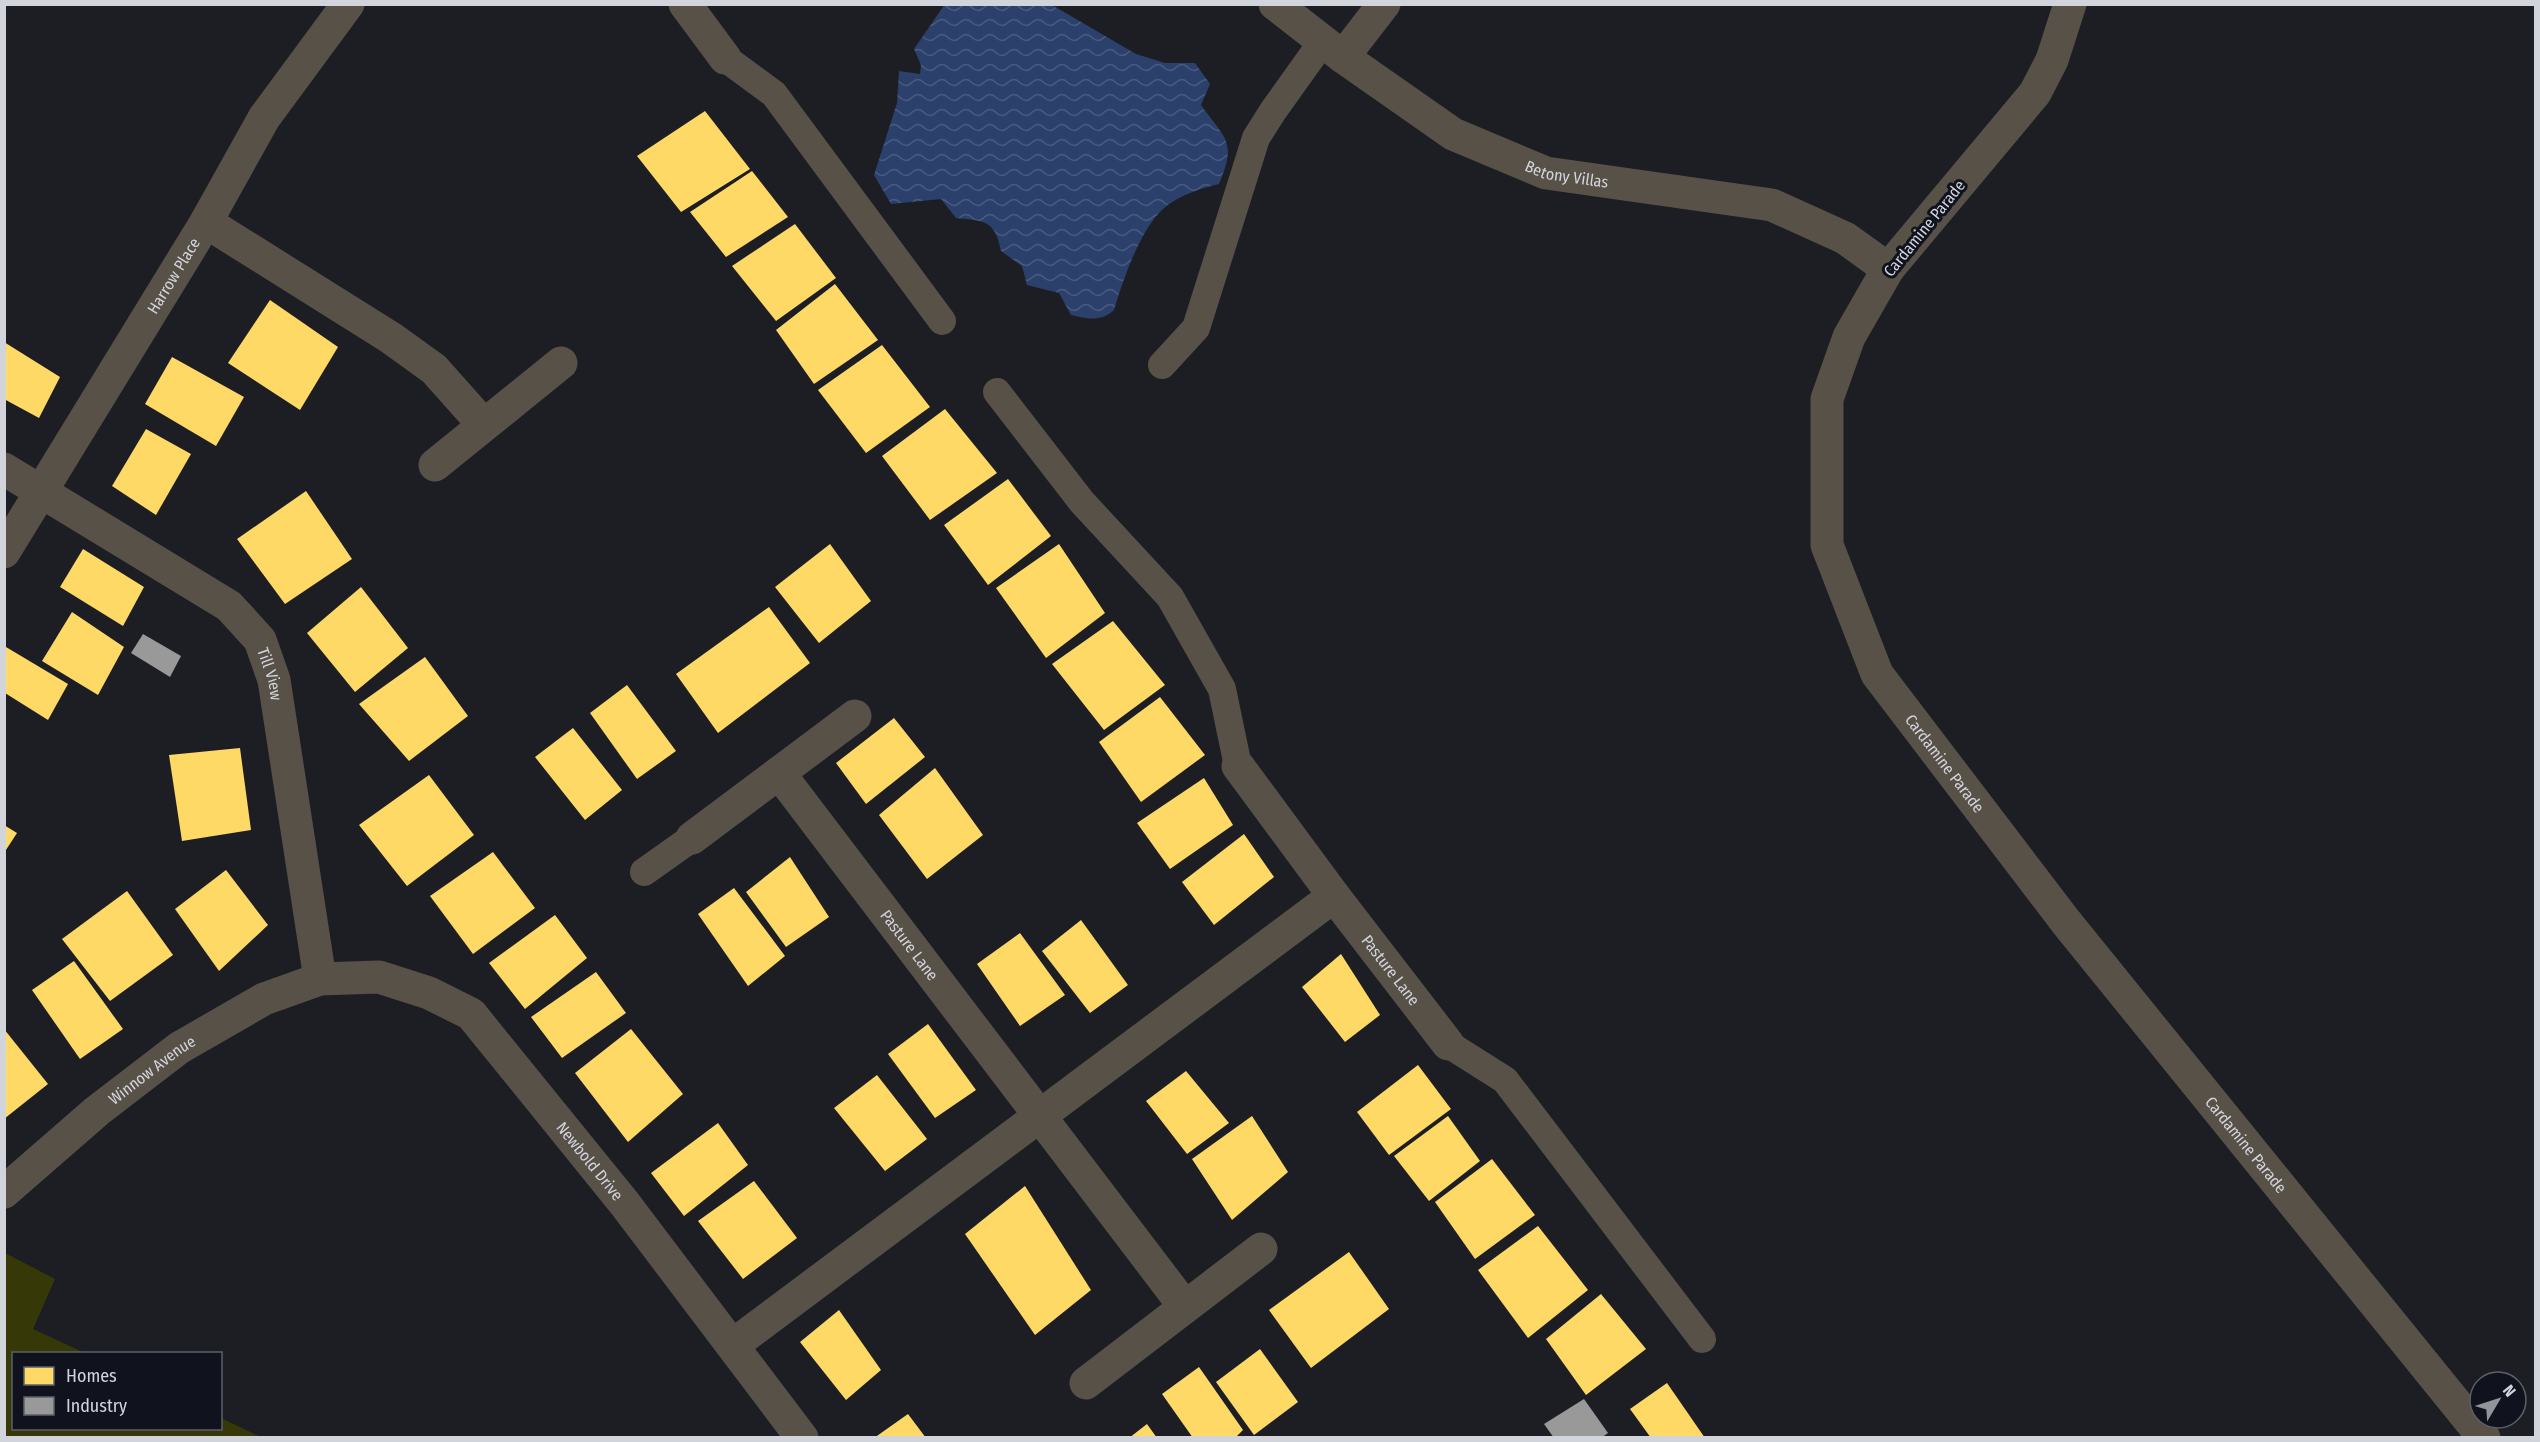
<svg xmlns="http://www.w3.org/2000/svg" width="2540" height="1442" font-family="'Fira Sans Condensed',sans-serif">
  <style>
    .grass { fill: #363907 }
    .water { fill: url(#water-waves) }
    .homes { fill: #ffd966 }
    .industry { fill: #999 }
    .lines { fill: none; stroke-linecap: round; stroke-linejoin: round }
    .lane { stroke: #585148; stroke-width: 28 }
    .street { stroke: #585148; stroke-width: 33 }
    .labels { text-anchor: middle; stroke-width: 6; stroke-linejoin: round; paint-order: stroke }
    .street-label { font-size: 16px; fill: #d2d4dc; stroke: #10131d }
  </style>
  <defs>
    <pattern id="water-waves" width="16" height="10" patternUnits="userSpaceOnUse" patternTransform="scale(1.5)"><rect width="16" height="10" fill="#2b406b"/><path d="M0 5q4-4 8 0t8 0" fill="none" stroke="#495b80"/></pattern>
  </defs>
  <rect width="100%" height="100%" fill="#1c1e24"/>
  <polygon class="grass" points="5,1253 55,1279 33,1329 85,1353 14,1354 14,1428 220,1428 221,1418 261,1437 5,1437"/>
  <path class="water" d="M945 4 1052 5 1136 54 1165 63H1195L1210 84 1201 105C1226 140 1237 141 1219 184 1199 189 1179 195 1163 209 1140 230 1123 280 1114 310 1101 322 1087 319 1071 315L1059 293 1027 285 1022 266 1001 251C995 220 985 221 956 218L941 199 891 204 874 175 897 103 899 71 920 74 921 65 914 49Z"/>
  <g class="homes">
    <polygon points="705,111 750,169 681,212 637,156"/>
    <polygon points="752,171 788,217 726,257 690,212"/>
    <polygon points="795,224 836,278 776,321 732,266"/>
    <polygon points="835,284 878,340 814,384 776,330"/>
    <polygon points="270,300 338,347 300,410 228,363"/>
    <polygon points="4,342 60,377 39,418 4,399"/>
    <polygon points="882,345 930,407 866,453 818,390"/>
    <polygon points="172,357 244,397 216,446 145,404"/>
    <polygon points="945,409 997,473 930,520 882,456"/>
    <polygon points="146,429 191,454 156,515 112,486"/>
    <polygon points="1008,479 1051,536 988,585 944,525"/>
    <polygon points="306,491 352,559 285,604 237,539"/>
    <polygon points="830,544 871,601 819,643 775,587"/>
    <polygon points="1059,544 1105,613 1046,658 996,588"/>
    <polygon points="83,549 144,587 123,626 60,587"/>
    <polygon points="361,587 408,648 355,692 307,633"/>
    <polygon points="769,607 810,663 718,733 676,674"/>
    <polygon points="72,612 124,647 98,695 42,661"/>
    <polygon points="1113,621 1165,685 1104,730 1052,664"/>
    <polygon points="6,647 68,684 48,720 5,693"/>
    <polygon points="425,657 468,716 409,761 359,704"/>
    <polygon points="627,685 676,751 637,779 590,713"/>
    <polygon points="1160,697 1205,755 1141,802 1099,742"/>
    <polygon points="894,718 925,757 866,804 836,763"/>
    <polygon points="573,728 622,790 585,820 535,757"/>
    <polygon points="240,748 251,830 182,841 169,755"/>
    <polygon points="935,768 983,835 927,879 879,815"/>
    <polygon points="429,775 474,835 407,886 359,825"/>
    <polygon points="1204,778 1233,825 1170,869 1137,823"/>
    <polygon points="4,825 17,833 4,853"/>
    <polygon points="1244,834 1274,877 1214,925 1182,882"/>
    <polygon points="493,852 535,908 473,954 430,896"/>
    <polygon points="790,857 829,917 786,947 746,892"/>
    <polygon points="226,870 268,925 219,971 175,909"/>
    <polygon points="734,888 785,956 748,986 698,914"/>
    <polygon points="127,891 173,955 110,1001 62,939"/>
    <polygon points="555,915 587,958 525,1009 489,963"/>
    <polygon points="1081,920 1128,985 1090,1013 1042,951"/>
    <polygon points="1020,933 1065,995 1020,1026 977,964"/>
    <polygon points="1341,954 1380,1015 1345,1042 1302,987"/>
    <polygon points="74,961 123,1029 80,1059 32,990"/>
    <polygon points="596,972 626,1013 562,1058 531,1017"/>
    <polygon points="928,1024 976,1090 935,1118 888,1054"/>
    <polygon points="4,1029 48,1084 4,1119"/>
    <polygon points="631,1029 683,1094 628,1142 575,1073"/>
    <polygon points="1418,1065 1451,1109 1389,1155 1357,1112"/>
    <polygon points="1186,1071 1229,1123 1187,1154 1146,1101"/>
    <polygon points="877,1075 927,1139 885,1171 834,1108"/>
    <polygon points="1252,1116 1288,1172 1232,1220 1192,1159"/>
    <polygon points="1448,1116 1480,1161 1429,1201 1394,1156"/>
    <polygon points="718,1123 748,1165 684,1216 651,1173"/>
    <polygon points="1492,1159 1535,1215 1475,1259 1435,1202"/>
    <polygon points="754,1181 797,1238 743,1279 698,1221"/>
    <polygon points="1025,1186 1091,1290 1035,1335 965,1234"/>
    <polygon points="1538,1226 1588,1290 1528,1338 1478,1270"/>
    <polygon points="1349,1252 1389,1309 1311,1368 1269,1310"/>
    <polygon points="1601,1294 1646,1349 1586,1395 1546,1339"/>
    <polygon points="839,1310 881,1370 846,1400 800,1342"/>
    <polygon points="1260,1349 1298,1402 1254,1435 1216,1382"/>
    <polygon points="1199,1367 1243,1430 1235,1438 1193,1438 1162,1394"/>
    <polygon points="1667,1383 1705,1438 1651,1438 1630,1409"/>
    <polygon points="908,1414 926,1438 874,1438"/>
    <polygon points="1147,1424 1157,1438 1129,1438"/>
  </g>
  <g class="industry">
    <polygon points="143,634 181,656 170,677 131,653"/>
    <polygon points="1584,1399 1608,1433 1601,1438 1554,1438 1544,1424"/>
  </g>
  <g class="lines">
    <g class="lane">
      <polyline points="725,58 774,94 942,321"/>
      <polyline points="1162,365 1196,328 1256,138 1273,111 1323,41"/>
      <polyline points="997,392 1082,502 1170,597 1222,689 1238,766"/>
      <polyline points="644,872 692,838"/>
      <polyline points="1448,1044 1505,1080 1702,1339"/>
    </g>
    <g class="street">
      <polyline points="685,4 725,58"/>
      <path id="s1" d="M1275 4 1343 57 1453 134 1546 173 1772 205 1845 238 1888 269"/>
      <path id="s2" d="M2070 4 2052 60 2035 93 1888 269 1849 337 1827 399V545L1877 674 2066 922 2484 1438"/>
      <polyline points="1343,57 1384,4"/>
      <polyline points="206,222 391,338 434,369 483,424"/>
      <polyline points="435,465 561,363"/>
      <path id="s3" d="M4 469 229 606 260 640 274 680 320 979"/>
      <path id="s4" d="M4 552 206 222 264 118 348 4"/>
      <path id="s5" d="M1238 766 1334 896 1448 1044"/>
      <path id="s6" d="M779 773 1185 1307"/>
      <polyline points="692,838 855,716"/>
      <path id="s7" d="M4 1192 97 1111 179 1048 264 999 320 979 379 977 429 993 471 1014 625 1204 802 1438"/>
      <polyline points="733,1345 1334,896"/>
      <polyline points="1086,1383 1261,1249"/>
    </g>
  </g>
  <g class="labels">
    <g class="street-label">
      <text dy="6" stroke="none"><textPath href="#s1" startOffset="342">Betony Villas</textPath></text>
      <text transform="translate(1924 228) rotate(-51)" y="6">Cardamine Parade</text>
      <text dy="6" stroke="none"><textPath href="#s4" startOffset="324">Harrow Place</textPath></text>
      <text dy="6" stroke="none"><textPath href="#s3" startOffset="345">Till View</textPath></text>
      <text dy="6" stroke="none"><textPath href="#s2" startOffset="866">Cardamine Parade</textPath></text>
      <text dy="6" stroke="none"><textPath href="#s6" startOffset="216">Pasture Lane</textPath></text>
      <text dy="6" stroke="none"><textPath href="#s5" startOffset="255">Pasture Lane</textPath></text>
      <text dy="6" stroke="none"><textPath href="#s7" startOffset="192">Winnow Avenue</textPath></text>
      <text dy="6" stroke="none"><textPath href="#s2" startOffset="1352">Cardamine Parade</textPath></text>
      <text dy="6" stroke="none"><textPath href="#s7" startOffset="732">Newbold Drive</textPath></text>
    </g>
  </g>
  <rect width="2540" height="1442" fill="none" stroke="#d2d4dc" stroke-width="12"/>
  <rect x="12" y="1352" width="210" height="78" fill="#10131d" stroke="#5e6069" stroke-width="1.5"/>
  <rect x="24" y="1367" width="30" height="18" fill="#ffd966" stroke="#5e6069" stroke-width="1.5"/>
  <text x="66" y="1382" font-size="18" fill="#d2d4dc">Homes</text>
  <rect x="24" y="1397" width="30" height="18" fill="#999999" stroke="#5e6069" stroke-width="1.5"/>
  <text x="66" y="1412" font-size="18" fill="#d2d4dc">Industry</text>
  <g transform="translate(2498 1400) rotate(51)"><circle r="28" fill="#10131d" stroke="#5e6069" stroke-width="1.5"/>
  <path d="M0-4.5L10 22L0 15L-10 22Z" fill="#92949c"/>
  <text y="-9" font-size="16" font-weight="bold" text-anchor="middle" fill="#d2d4dc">N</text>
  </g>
</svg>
